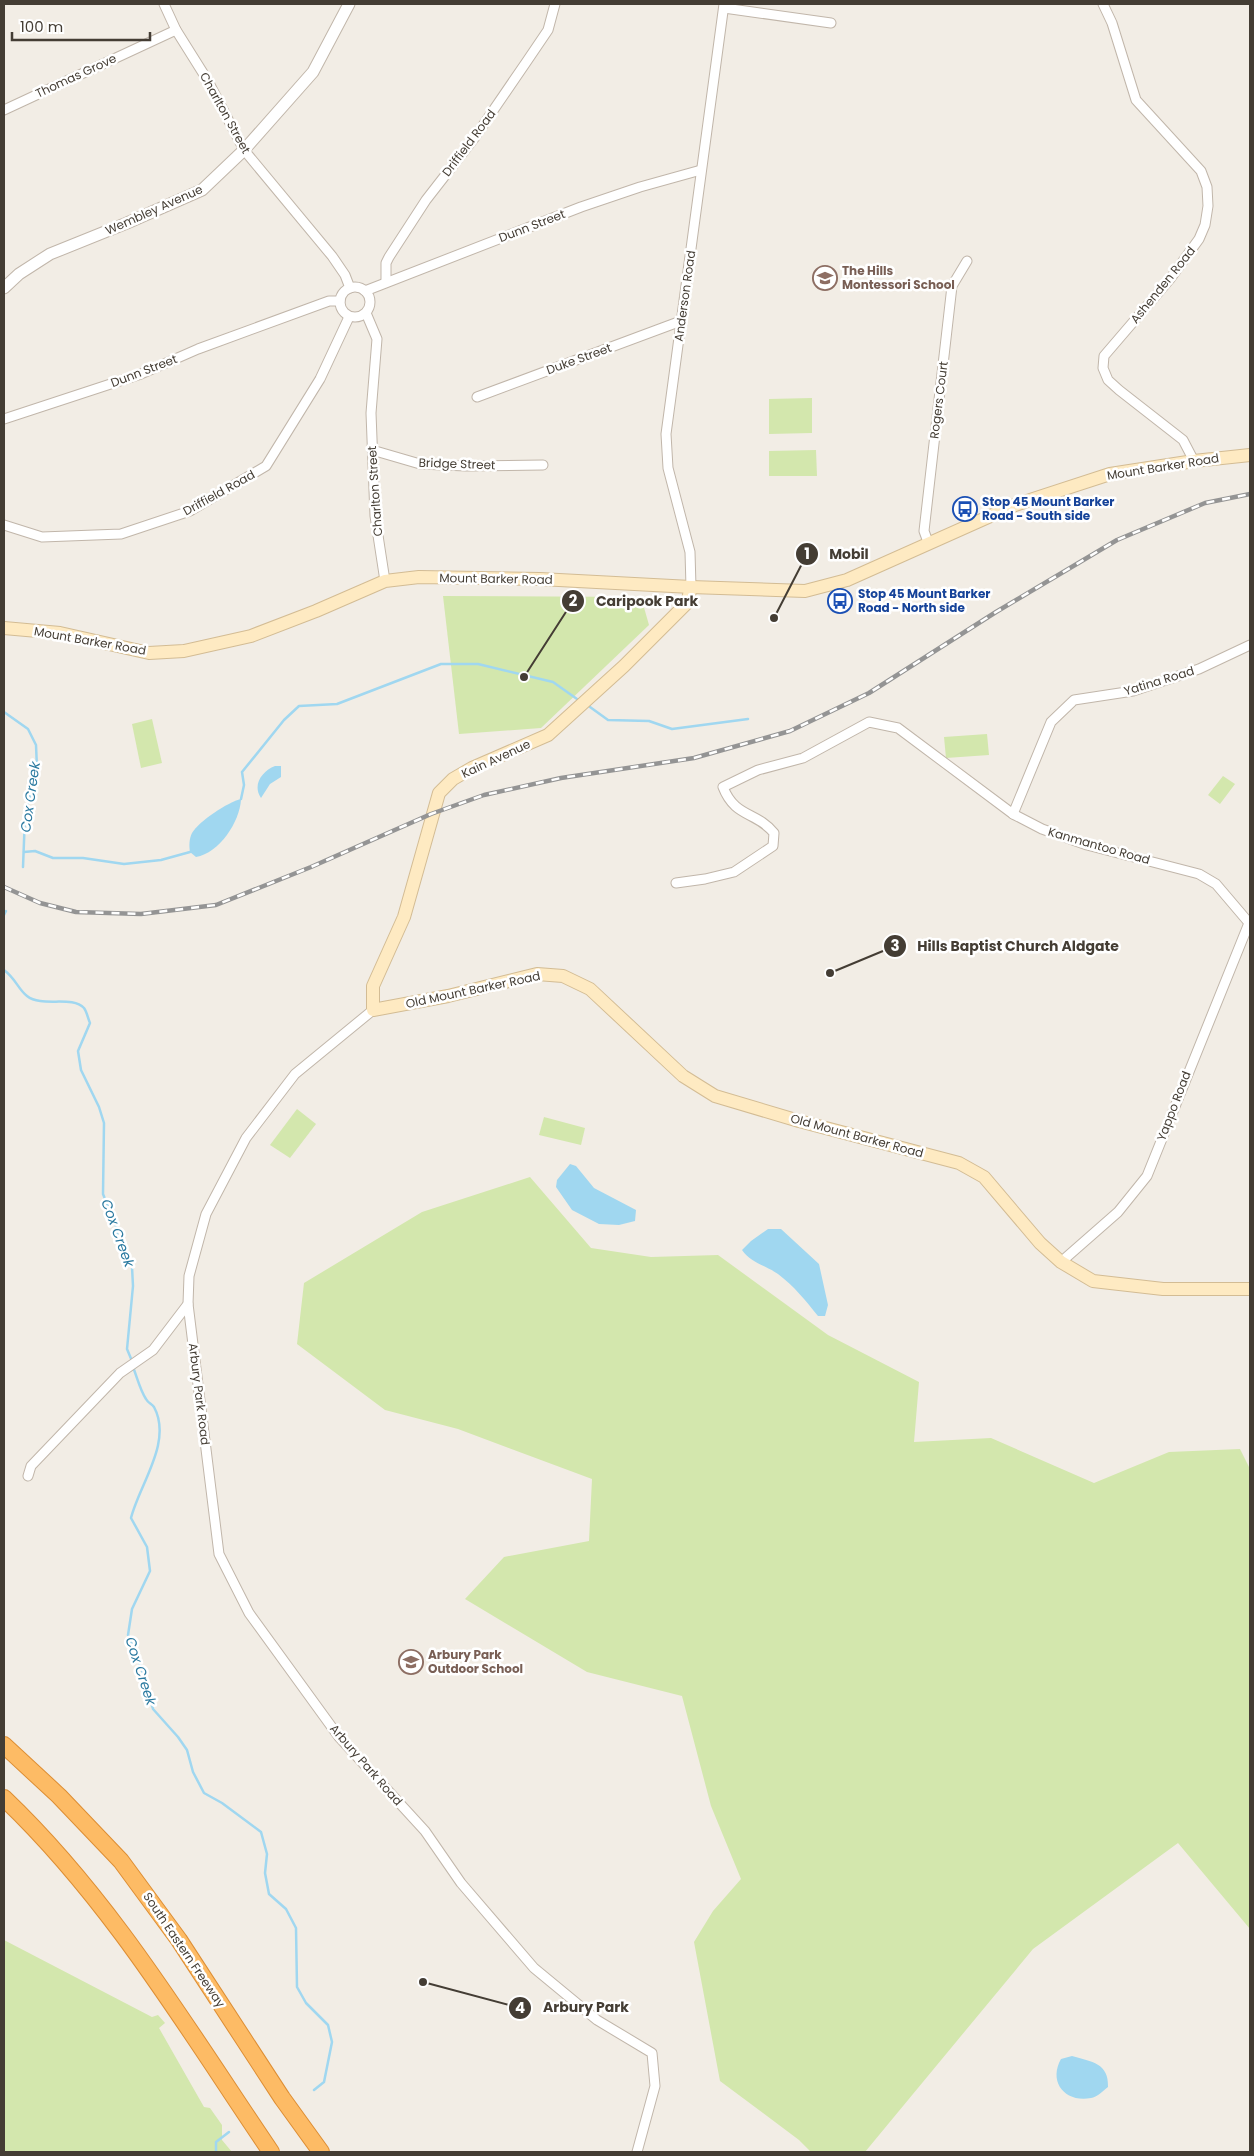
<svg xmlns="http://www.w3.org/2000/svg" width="1254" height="2156" font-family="Poppins,sans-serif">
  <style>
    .green { fill: #d3e7ad }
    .water { fill: #a0d7f0 }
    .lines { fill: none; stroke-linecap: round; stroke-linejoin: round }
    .stream { stroke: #a0d7f0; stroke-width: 2.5 }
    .minor-casing { stroke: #c1b6aa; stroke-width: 11 }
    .tertiary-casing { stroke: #c1b6aa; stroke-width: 13 }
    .secondary-casing { stroke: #d3bc94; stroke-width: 14 }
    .motorway-casing { stroke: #dd8e34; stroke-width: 18 }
    .minor { stroke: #fff; stroke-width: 9 }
    .tertiary { stroke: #fff; stroke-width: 11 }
    .secondary { stroke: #feeac2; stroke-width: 12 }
    .motorway { stroke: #fdbb65; stroke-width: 16 }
    .rail-casing { stroke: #949494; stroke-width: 4.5 }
    .rail { stroke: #fff; stroke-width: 2.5; stroke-dasharray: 8; stroke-linecap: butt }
    .labels { text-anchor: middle; stroke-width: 5; stroke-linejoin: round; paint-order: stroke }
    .street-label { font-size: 12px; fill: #443d34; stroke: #fff }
    .education-label { font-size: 12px; font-weight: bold; fill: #785e54; stroke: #fff; text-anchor: start }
    .transit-label { font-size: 12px; font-weight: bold; fill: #164399; stroke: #fff; text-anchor: start }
    .water-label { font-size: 14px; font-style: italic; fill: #2b7aa0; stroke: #fff }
    .leader { fill: none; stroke: #443d34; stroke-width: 2 }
    .callout-dot { fill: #443d34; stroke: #fff; stroke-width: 2 }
    .mark-label { font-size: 15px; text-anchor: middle; font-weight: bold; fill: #fff }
    .callout-label { font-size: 14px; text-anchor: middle; font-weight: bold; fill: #443d34; stroke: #fff; stroke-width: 5; stroke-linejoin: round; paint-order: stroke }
  </style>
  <rect width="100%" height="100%" fill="#f2ede5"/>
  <g class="green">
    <polygon points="812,398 812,433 769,434 769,399"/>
    <polygon points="816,450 817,476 769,476 769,451"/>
    <polygon points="443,596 641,597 649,625 541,728 459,734"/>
    <polygon points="152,719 162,763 141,768 132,724"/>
    <polygon points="987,734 989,755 946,758 944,737"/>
    <polygon points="1223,776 1235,784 1220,804 1208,795"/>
    <polygon points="297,1109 316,1124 290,1158 270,1145"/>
    <polygon points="544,1117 585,1128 581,1145 539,1135"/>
    <polygon points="530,1177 591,1248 651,1257 718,1255 828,1335 919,1382 914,1442 991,1438 1094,1483 1169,1452 1240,1449 1250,1469 1250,1929 1178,1843 1033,1949 865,2152 811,2152 799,2140 720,2081 694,1942 713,1911 741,1879 711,1806 682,1696 587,1672 465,1599 504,1557 589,1541 592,1479 458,1429 385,1410 297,1344 304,1283 422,1212"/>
    <polygon points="4,1940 152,2017 158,2015 165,2023 159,2028 204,2107 210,2108 222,2125 222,2140 232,2152 4,2152"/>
  </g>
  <g class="water">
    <path d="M275 766H281V777L270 784 261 798C252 785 262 771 275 766Z"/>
    <path d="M241 799C240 822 219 853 196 857L190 852C189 846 189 839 192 833 199 821 228 802 241 799Z"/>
    <polygon points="570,1164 576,1166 594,1188 636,1210 635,1221 619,1225 599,1224 572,1210 556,1187 557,1180"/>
    <path d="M768 1229H781L819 1264 828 1305 825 1316H818C806 1301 794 1286 778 1274 765 1265 751 1263 742 1250L751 1241Z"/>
    <path d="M1072 2056C1092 2062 1109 2063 1108 2087 1103 2091 1097 2097 1091 2098 1065 2103 1048 2082 1061 2059Z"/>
  </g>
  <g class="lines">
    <g class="stream">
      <polyline points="590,707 608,720 649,721 672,729 748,719"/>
      <polyline points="4,712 28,729 36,745 37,768 25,816 23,867"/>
      <polyline points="241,799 244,785 242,772 284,720 299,706 337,704 441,664 478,664 553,682 577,699"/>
      <polyline points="24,852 35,851 53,858 83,858 124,864 161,860 190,852"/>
      <polyline points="4,915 6,911"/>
      <path d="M4 970C16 979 18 989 27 996 42 1008 72 995 84 1008 87 1012 88 1019 90 1023L78 1051 81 1070 99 1107 104 1123 103 1194 116 1226 118 1239 132 1267 133 1286 127 1349 132 1361"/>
      <path d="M133 1367C137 1377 140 1390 146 1399 148 1403 152 1404 154 1407 173 1442 139 1485 131 1518L147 1547 150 1571 132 1609 128 1635 141 1667 153 1709 178 1737 187 1750 193 1772 204 1793 222 1803 261 1832 267 1854 265 1873 269 1894 286 1909 296 1928 297 1987 306 2003 328 2025 332 2042 324 2082 314 2090"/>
      <polyline points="216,2152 216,2142 229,2132"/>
    </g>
    <defs>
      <g id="minor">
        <polyline points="164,4 176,30 208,81 244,150 332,256 345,275 350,288"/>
        <polyline points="1103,4 1112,23 1136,100 1201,171 1207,187 1208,206 1205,225 1199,239 1170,279 1104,356 1103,368 1108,380 1119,390 1183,440 1194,461"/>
        <polyline points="724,8 831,23"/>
        <polyline points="4,110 176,30"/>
        <polyline points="386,282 386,263 389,257 426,200 475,137 527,61 548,30 555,4"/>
        <circle cx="355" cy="302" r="15"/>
        <polyline points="365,291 581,207 640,187 701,170"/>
        <polyline points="366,313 377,339 371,413 375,516 385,581"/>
        <polyline points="477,397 681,321"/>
        <polyline points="4,419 141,374 198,349 329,301 340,301"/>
        <polyline points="372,450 420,464 466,466 543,465"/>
        <polyline points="4,525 42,537 121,534 190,511 266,466 320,379 349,317"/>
        <polyline points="928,542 924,531 952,286 967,261"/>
        <polyline points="691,587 690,552 668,468 666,434 724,4"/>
        <polyline points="1013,814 1051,722 1074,700 1133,691 1199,669 1250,645"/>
        <path d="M676 883 705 879 734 872 773 846 774 833C756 811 735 818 723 787L758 770 803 758 869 722 898 728 1013 814 1042 829 1087 845 1199 874 1216 884 1250 924"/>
        <polyline points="1061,1262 1118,1212 1147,1176 1249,923"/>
        <polyline points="188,1304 219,1554 249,1613 339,1737 425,1831 461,1883 534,1968 597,2020 652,2053 655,2086 637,2152"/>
        <polyline points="28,1476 31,1466 120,1373 153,1350 188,1304 189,1276 206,1214 246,1138 295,1074 373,1010"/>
      </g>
      <polyline id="tertiary" points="4,288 19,274 50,254 127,223 202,190 244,150 313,72 349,4"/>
      <g id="secondary">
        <polyline points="691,587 687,603 624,666 548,735 472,768 453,779 439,793 404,917 373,986 373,1010 448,996 537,974 563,976 590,989 683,1076 715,1096 799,1121 959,1163 984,1177 1040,1243 1061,1262 1093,1281 1163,1289 1250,1289"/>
        <polyline points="4,628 60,633 149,653 184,651 251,636 316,611 385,581 419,577 540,579 691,587 805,591 847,580 1015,505 1110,474 1194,461 1250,455"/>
      </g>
      <g id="motorway">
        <polyline points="4,1745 59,1796 121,1861 179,1940 282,2098 321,2152"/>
        <path d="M4 1798C112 1901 188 2030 271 2152"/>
      </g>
    </defs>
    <use href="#minor" class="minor-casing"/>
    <use href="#tertiary" class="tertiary-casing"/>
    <use href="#secondary" class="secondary-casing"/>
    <use href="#motorway" class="motorway-casing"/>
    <use href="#minor" class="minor"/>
    <use href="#tertiary" class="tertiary"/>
    <use href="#secondary" class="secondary"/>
    <use href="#motorway" class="motorway"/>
    <defs>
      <polyline id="rail" points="4,887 40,903 76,912 141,914 216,905 311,867 431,814 484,795 561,778 694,758 790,731 869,693 996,612 1117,540 1205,503 1250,494"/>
    </defs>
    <use href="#rail" class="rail-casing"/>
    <use href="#rail" class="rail"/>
  </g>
  <defs>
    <symbol id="school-ring" viewBox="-11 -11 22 22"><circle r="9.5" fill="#fff" stroke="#8d6e63" stroke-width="1.5"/><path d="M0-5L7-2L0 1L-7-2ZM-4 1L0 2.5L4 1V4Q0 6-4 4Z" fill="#8d6e63"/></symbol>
    <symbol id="bus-ring" viewBox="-11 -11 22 22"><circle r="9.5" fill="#fff" stroke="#1a4fb4" stroke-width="1.5"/><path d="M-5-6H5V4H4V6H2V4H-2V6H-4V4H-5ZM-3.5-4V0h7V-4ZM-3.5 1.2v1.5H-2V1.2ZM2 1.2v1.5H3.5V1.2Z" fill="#1a4fb4"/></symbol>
  </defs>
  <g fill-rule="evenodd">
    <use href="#school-ring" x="811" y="264" width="28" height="28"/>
    <use href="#bus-ring" x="951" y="495" width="28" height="28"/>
    <use href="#bus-ring" x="826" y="587" width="28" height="28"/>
    <use href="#school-ring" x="397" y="1648" width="28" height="28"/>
  </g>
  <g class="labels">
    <g class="street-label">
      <text transform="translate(76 76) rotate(-25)" y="4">Thomas Grove</text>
      <text transform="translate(225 113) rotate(61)" y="4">Charlton Street</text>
      <text transform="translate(469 143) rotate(-53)" y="4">Driffield Road</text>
      <text transform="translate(154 210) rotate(-24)" y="4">Wembley Avenue</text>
      <text transform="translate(532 226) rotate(-21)" y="4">Dunn Street</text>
      <text transform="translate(1163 285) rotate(-51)" y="4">Ashenden Road</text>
      <text transform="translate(685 296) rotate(-82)" y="4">Anderson Road</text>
      <text transform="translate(579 359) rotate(-20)" y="4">Duke Street</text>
      <text transform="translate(144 371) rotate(-21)" y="4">Dunn Street</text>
      <text transform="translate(939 400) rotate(-83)" y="4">Rogers Court</text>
      <text transform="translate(457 464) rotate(2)" y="4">Bridge Street</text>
      <text transform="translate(1163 467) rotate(-9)" y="4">Mount Barker Road</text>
      <text transform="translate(375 491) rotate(-94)" y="4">Charlton Street</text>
      <text transform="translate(219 493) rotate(-29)" y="4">Driffield Road</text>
      <text transform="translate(496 579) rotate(1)" y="4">Mount Barker Road</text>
      <text transform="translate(90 641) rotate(10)" y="4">Mount Barker Road</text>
      <text transform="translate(1159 681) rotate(-17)" y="4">Yatina Road</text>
      <text transform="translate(496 759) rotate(-25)" y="4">Kain Avenue</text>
      <text transform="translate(1099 846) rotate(16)" y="4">Kanmantoo Road</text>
      <text transform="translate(473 990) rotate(-12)" y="4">Old Mount Barker Road</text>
      <text transform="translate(1174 1106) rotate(-69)" y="4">Yappo Road</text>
      <text transform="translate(857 1136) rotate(15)" y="4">Old Mount Barker Road</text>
      <text transform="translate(199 1394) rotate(83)" y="4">Arbury Park Road</text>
      <text transform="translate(366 1765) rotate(49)" y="4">Arbury Park Road</text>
      <text transform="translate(184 1950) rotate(56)" y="4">South Eastern Freeway</text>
    </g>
    <g class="education-label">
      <text x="842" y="275">The Hills<tspan x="842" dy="14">Montessori School</tspan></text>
      <text x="428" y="1659">Arbury Park<tspan x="428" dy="14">Outdoor School</tspan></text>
    </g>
    <g class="transit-label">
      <text x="982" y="506">Stop 45 Mount Barker<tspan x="982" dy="14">Road - South side</tspan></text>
      <text x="858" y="598">Stop 45 Mount Barker<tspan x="858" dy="14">Road - North side</tspan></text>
    </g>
    <g class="water-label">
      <text transform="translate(30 797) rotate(-82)" y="5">Cox Creek</text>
      <text transform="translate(118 1233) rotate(70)" y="5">Cox Creek</text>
      <text transform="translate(141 1671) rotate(72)" y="5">Cox Creek</text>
    </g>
  </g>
  <path class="leader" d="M774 618L807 554M524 677L573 601M830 973L895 946M423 1982L520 2008"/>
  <g class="callout-dot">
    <circle cx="774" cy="618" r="5"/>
    <circle cx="524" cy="677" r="5"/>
    <circle cx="830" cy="973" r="5"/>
    <circle cx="423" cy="1982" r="5"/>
    <circle cx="807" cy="554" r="12"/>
    <circle cx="573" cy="601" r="12"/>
    <circle cx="895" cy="946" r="12"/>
    <circle cx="520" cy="2008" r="12"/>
  </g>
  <g class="mark-label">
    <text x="807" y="559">1</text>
    <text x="573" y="606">2</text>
    <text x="895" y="951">3</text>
    <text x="520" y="2013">4</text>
  </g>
  <g class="callout-label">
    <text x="849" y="559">Mobil</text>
    <text x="647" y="606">Caripook Park</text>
    <text x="1018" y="951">Hills Baptist Church Aldgate</text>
    <text x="586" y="2012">Arbury Park</text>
  </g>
  <rect width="1254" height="2156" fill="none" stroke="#443d34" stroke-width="10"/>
  <path d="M12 32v8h138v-8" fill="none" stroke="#443d34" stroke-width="2.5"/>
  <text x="20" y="32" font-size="15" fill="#443d34" stroke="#ffffff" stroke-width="4" paint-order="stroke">100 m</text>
</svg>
